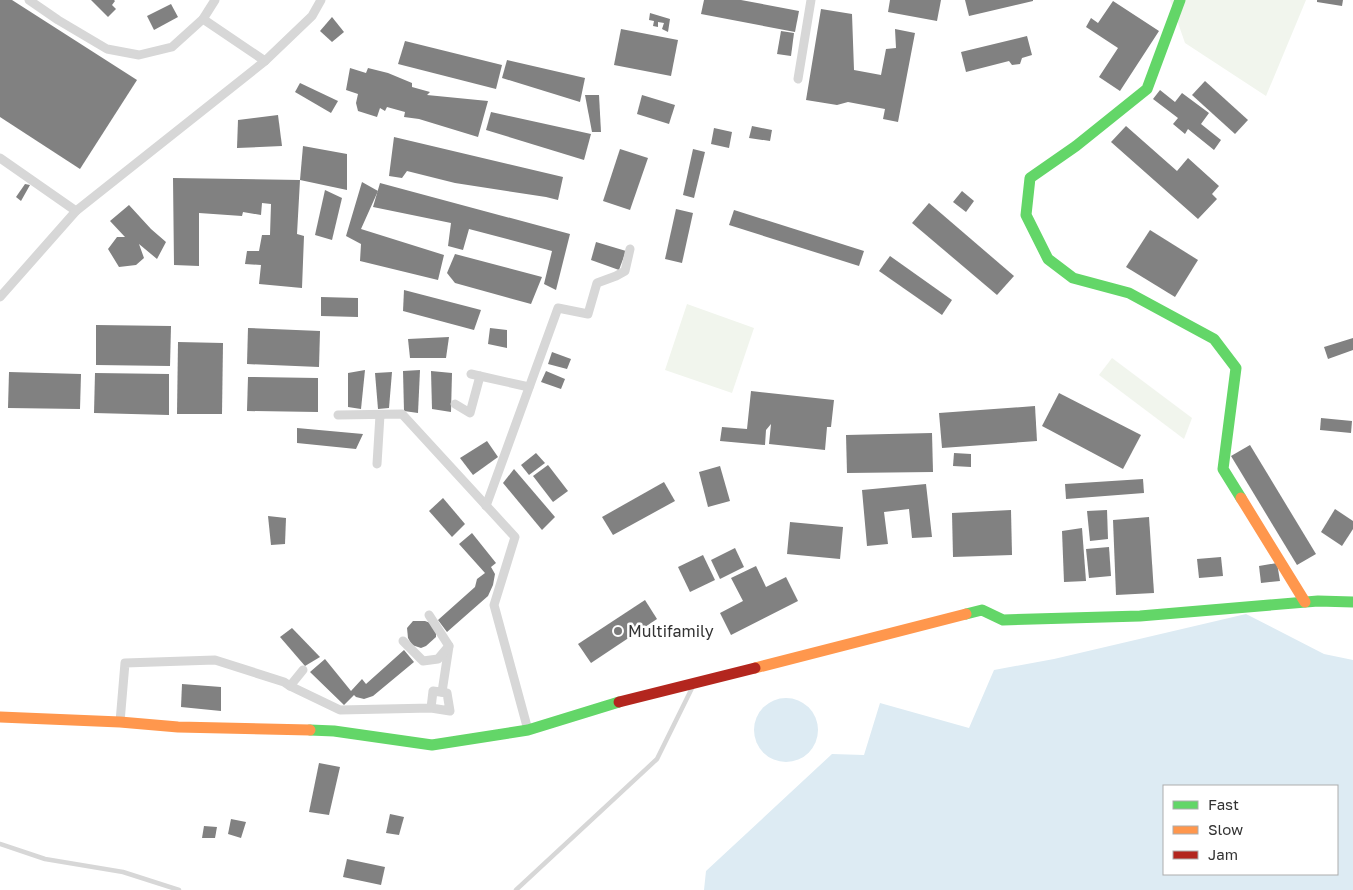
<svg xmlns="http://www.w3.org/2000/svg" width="1353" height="890" font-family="'Golos Text',sans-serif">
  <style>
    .green { fill: #f1f5ed }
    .water { fill: #ddebf3; fill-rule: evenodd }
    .building { fill: #818181 }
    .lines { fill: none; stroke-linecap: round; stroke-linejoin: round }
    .lane { stroke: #d7d7d7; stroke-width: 4.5 }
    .street { stroke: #d7d7d7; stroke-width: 9 }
    .fast { stroke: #63d668; stroke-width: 11 }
    .slow { stroke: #ff974d; stroke-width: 11 }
    .jam { stroke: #b3261e; stroke-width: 11 }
    .poi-dot { fill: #7a7a7a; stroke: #fff; stroke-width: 2 }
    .labels { text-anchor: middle; stroke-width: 5; stroke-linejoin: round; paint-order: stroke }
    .poi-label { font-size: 16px; fill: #333; stroke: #fff; text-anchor: start }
  </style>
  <rect width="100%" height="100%" fill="#fff"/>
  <g class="green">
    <polygon points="1170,0 1306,0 1266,96 1185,43"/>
    <polygon points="687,304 754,328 732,393 665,370"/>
    <polygon points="1112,358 1192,418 1184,439 1099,375"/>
  </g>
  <g class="water">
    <path d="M1246 614 1324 654 1353 660V890H704L706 871 832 754 864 755 880 703 969 728 994 670 1054 659ZM1164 786H1337V874H1164Z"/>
    <circle cx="786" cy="730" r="32"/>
  </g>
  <g class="building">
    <polygon points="0,0 12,0 137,80 80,169 0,117"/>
    <polygon points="91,0 114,0 115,1 112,5 116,9 108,17"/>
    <polygon points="704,0 741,0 799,11 795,32 701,14"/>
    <polygon points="890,0 941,0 937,21 888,12"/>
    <polygon points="965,0 1033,0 1033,1 969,16"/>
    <polygon points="1317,0 1343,0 1342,6 1317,2"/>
    <polygon points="1113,1 1159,31 1120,91 1099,77 1118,48 1086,27 1091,18 1098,23"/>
    <polygon points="171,4 178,17 154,30 147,16"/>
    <polygon points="821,9 852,14 854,70 881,75 886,49 896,48 895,29 915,33 898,122 883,119 885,109 848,102 837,105 806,100"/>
    <polygon points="650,13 670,19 668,32 662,29 664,23 658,22 658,27 653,26 654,21 649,20"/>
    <polygon points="332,17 344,32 332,42 320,31"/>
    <polygon points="621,29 678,40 671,76 614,65"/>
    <polygon points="781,31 794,33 791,56 777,54"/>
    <polygon points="1027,36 1032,55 1022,58 1020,64 1012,65 1009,61 966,72 961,52"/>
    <polygon points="405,41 502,65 496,89 398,64"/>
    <polygon points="507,60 585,78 580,102 502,78"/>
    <polygon points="350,68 366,73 368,68 388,73 412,83 412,87 430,92 427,95 488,101 478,137 419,119 404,117 405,112 387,107 385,111 380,108 377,117 358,111 356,103 358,94 346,90"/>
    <polygon points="1205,81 1248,120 1235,134 1192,95"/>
    <polygon points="300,83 338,101 331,113 295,92"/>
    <polygon points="1160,90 1175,102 1182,93 1209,113 1201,124 1221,140 1214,150 1188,129 1185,134 1173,124 1178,118 1153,99"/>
    <polygon points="585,95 599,95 601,132 592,132"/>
    <polygon points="642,95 675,105 669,124 637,114"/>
    <polygon points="491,112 591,134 584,160 486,130"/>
    <polygon points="278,115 282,146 237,148 238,120"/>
    <polygon points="752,126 772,130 770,141 749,138"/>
    <polygon points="1126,126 1177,171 1188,158 1219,186 1212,194 1217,199 1198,219 1111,142"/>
    <polygon points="714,128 732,132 729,148 711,144"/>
    <polygon points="394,137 563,177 558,200 546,197 455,183 407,171 402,178 389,176"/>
    <polygon points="303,146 347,154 347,190 300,180"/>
    <polygon points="620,149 648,158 630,210 603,201"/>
    <polygon points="693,149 705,152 694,198 683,195"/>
    <polygon points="173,178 300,180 297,234 304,236 302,288 259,284 261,265 245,264 247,251 259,251 262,235 270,235 271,204 262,203 261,215 243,212 242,216 199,213 199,266 174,265"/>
    <polygon points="362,182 378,191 361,229 444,255 438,280 360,261 361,244 346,236"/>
    <polygon points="380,183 570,234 556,290 544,284 552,251 469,229 463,250 448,246 451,223 373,207"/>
    <polygon points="25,184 30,185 21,201 16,197"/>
    <polygon points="325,190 342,198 332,240 315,235"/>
    <polygon points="962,191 974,201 966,212 953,202"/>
    <polygon points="929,203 1014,276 997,295 912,223"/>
    <polygon points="129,205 151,229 166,242 157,259 139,244 144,258 136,265 119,267 108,249 117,237 125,237 110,221"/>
    <polygon points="676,209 693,213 682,263 665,259"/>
    <polygon points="734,210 864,251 859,266 729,225"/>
    <polygon points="1150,230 1198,260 1175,297 1126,267"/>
    <polygon points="596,242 626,251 619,270 591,260"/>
    <polygon points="455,254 542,277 531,304 455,283 447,273"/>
    <polygon points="890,256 952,300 942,315 879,271"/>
    <polygon points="404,290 481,310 474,330 403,311"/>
    <polygon points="321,297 358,298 358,317 321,316"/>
    <polygon points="96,325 171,326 170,366 96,365"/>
    <polygon points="248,328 320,331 319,367 247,364"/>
    <polygon points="490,328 507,330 507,348 488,344"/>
    <polygon points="449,337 446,358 410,358 408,339"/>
    <polygon points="1353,338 1353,350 1328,359 1324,347"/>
    <polygon points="178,342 223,343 222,414 177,414"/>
    <polygon points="552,352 571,359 567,369 548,364"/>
    <polygon points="365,370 361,409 348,407 348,373"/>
    <polygon points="420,370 418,413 404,411 403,371"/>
    <polygon points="431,371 452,373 451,412 432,409"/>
    <polygon points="546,371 565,379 561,389 541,382"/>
    <polygon points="9,372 81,374 80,409 8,408"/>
    <polygon points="392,372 389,408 378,409 375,373"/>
    <polygon points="95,373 169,374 169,415 94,413"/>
    <polygon points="248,377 318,378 318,412 247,411"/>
    <polygon points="751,391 834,400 831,427 827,427 825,450 769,444 771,424 766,430 765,445 720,441 722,427 747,429"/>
    <polygon points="1059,393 1141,435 1123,469 1042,426"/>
    <polygon points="1035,406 1037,441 942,448 939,413"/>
    <polygon points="1321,418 1352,421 1351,433 1320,430"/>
    <polygon points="297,428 363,434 356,449 297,443"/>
    <polygon points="932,433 933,472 847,473 846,435"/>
    <polygon points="487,441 498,457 473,475 460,458"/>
    <polygon points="1250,445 1316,554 1297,565 1231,456"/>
    <polygon points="536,453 545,463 529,475 521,465"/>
    <polygon points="954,453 971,454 971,467 953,466"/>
    <polygon points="548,465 568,491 553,502 533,476"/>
    <polygon points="720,466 730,501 708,507 699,472"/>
    <polygon points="514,469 555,517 542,530 503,483"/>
    <polygon points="1143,479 1144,493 1066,499 1065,484"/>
    <polygon points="664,482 675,501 613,535 602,517"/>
    <polygon points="926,484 932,537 912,538 909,509 884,512 888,544 867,546 862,490"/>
    <polygon points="443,498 465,524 452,537 429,511"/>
    <polygon points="1335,509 1353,521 1353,529 1342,546 1321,532"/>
    <polygon points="1011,510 1012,555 953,557 952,513"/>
    <polygon points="1107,510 1108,539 1090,541 1087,511"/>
    <polygon points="268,516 286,518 285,544 271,545"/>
    <polygon points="1149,517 1154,593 1116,595 1113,520"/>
    <polygon points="790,522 843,527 840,559 787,554"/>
    <polygon points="1082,528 1086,581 1064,582 1062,531"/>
    <polygon points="472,533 496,563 491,567 495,574 493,585 488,596 447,632 438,620 475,587 477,579 485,573 459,544"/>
    <polygon points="1109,547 1111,576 1089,578 1086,549"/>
    <polygon points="735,548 744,567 720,579 711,560"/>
    <polygon points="703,555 715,580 690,592 678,567"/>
    <polygon points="1221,557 1223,576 1199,578 1197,559"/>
    <polygon points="1277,563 1280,581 1261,583 1259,566"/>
    <polygon points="756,566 766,587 786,577 798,601 731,635 720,613 743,601 731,578"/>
    <polygon points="645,600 657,619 591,663 578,644"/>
    <polygon points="413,621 425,621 436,625 436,637 426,646 421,648 412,645 408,638 407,628"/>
    <polygon points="292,628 320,657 305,666 280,637"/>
    <polygon points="404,650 414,662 373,696 364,699 356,697 354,695 344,705 310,672 325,659 351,691 362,679 366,684"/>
    <polygon points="182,684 221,687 221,711 181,707"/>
    <polygon points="319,763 340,767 329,815 309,812"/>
    <polygon points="390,814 404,817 399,835 386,833"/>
    <polygon points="231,819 246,822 241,838 228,834"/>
    <polygon points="204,826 217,827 215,838 202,838"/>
    <polygon points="347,859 385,867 381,885 343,877"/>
  </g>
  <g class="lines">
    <g class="lane">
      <polyline points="0,844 45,859 123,872 179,890"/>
      <polyline points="516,890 657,759 693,686"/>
    </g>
    <g class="street">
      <polyline points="29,0 58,20 107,49 139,55 172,47 203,19 215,0"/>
      <polyline points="203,19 265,61"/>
      <polyline points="798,79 811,0"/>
      <polyline points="0,158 76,211 265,61 312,16 321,0"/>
      <polyline points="0,297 76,211"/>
      <polyline points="471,374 529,387"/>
      <polyline points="455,404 470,413 480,376"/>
      <polyline points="338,415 402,414 515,537 494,605 528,730"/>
      <polyline points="377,464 380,415"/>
      <polyline points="486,506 558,308 588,314 597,283 616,276 625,271 630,249"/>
      <polyline points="429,615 449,646 442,692"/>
      <polyline points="403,641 423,661 438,659 449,646"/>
      <polyline points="290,686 340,710 431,708 450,711 447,693 433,691 431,708"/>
      <polyline points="120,722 125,663 215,660 284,682 290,686 303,670"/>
    </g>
    <g class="fast">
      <polyline points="1180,0 1147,89 1076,146 1030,178 1026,215 1048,259 1073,278 1129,293 1214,339 1236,368 1223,469 1241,498"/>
      <polyline points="966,614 982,610 1003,620 1140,616 1318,601 1353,602"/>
      <polyline points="310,730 334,731 432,745 528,730 619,702"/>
    </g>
    <g class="slow">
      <polyline points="1241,498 1305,602"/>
      <polyline points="755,668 966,614"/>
      <polyline points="0,717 120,722 178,727 310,730"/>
    </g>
    <polyline class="jam" points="619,702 755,668"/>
  </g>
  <circle class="poi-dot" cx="618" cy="631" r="5"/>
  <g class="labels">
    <g class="poi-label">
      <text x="628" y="637">Multifamily</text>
    </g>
  </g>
  <rect x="1163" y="785" width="175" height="90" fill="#ffffff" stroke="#adadad"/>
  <rect x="1173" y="801" width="25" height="8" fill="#63d668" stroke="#adadad"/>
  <text x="1208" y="810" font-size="15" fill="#333333">Fast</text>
  <rect x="1173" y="826" width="25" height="8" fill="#ff974d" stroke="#adadad"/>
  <text x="1208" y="835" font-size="15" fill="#333333">Slow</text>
  <rect x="1173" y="851" width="25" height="8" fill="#b3261e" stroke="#adadad"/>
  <text x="1208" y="860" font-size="15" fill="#333333">Jam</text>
</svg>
